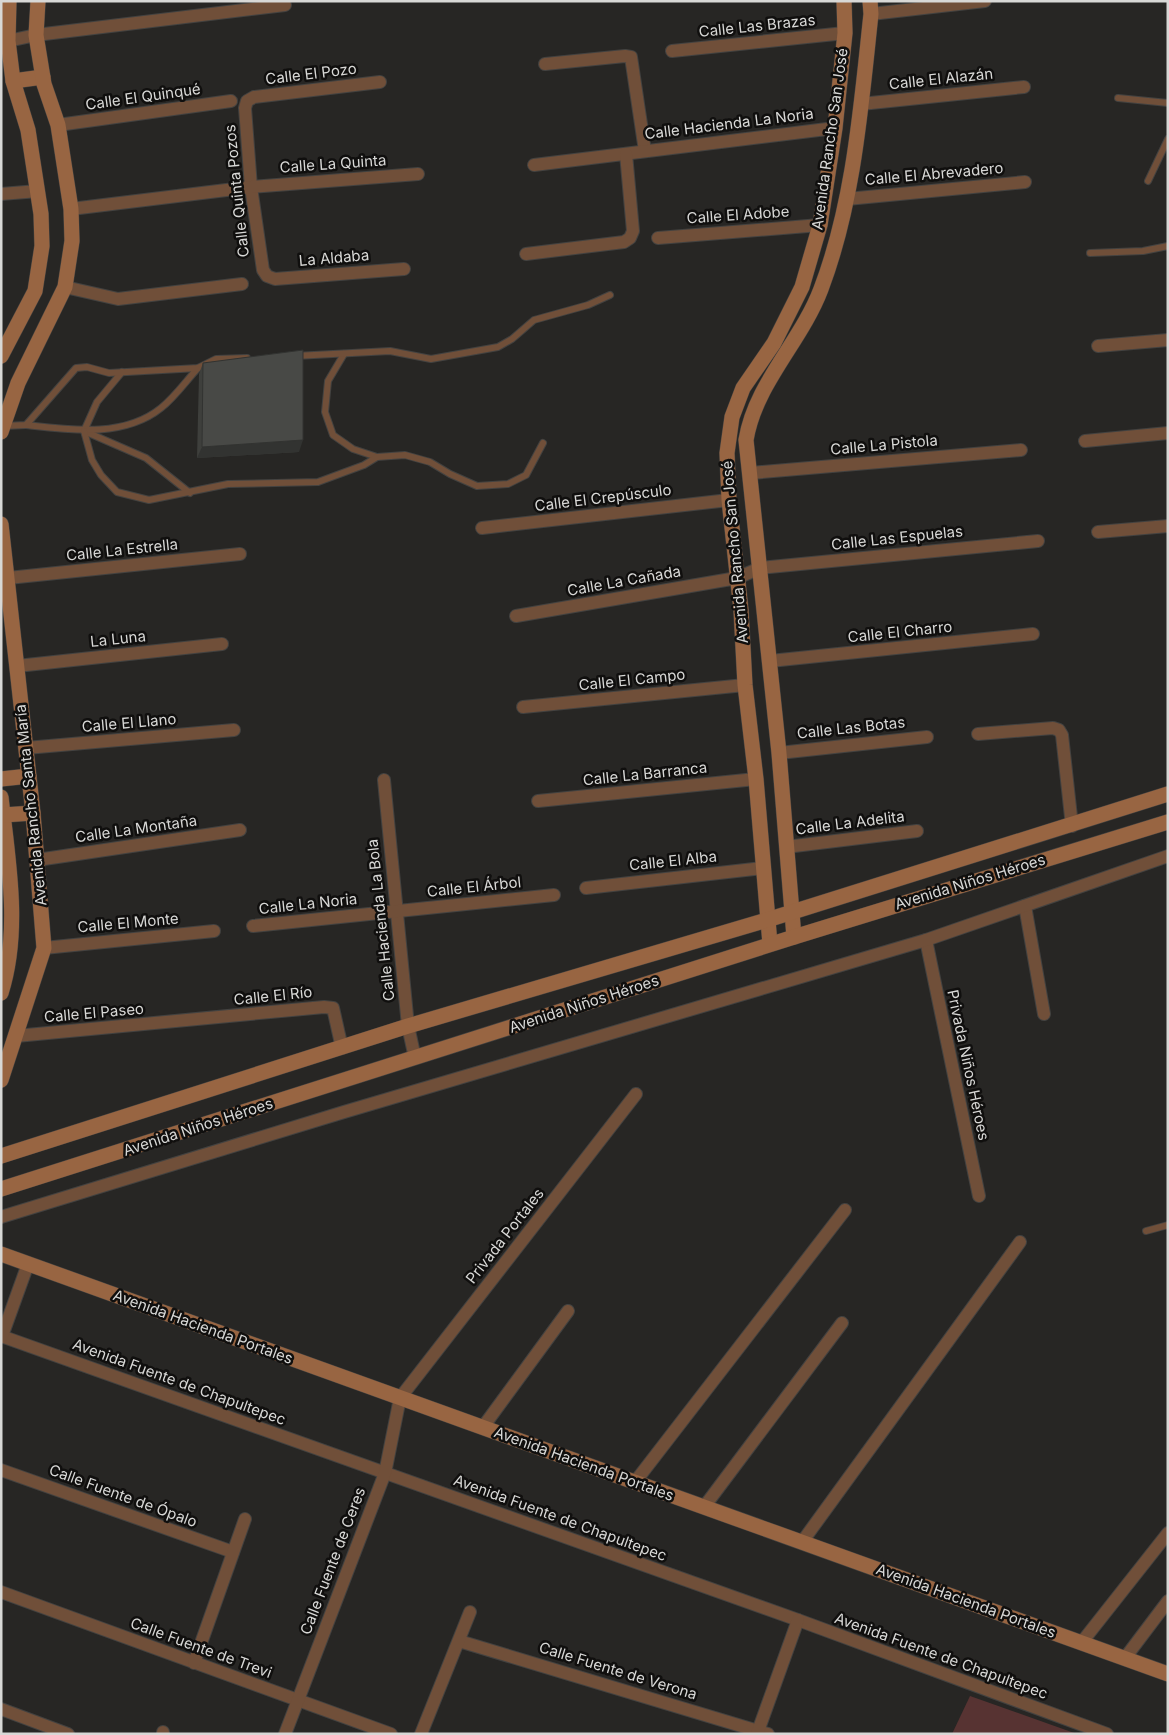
<svg xmlns="http://www.w3.org/2000/svg" width="1169" height="1735" font-family="Inter,sans-serif">
  <style>
    .green { fill: #573332 }
    .lines { fill: none; stroke-linecap: round; stroke-linejoin: round }
    .lane-casing { stroke: #434240; stroke-width: 8 }
    .street-casing { stroke: #434240; stroke-width: 14 }
    .secondary-casing { stroke: #434240; stroke-width: 16 }
    .lane { stroke: #704f39; stroke-width: 6 }
    .street { stroke: #704f39; stroke-width: 12 }
    .secondary { stroke: #986542; stroke-width: 15 }
    .wall { fill: #3e3f3c }
    .shaded-wall { fill: #323331 }
    .building { fill: #484946; stroke: #323331 }
    .labels { text-anchor: middle; stroke-width: 5; stroke-linejoin: round; paint-order: stroke }
    .street-label { font-size: 15px; fill: #d8d8d6; stroke: #100f0e }
  </style>
  <rect width="100%" height="100%" fill="#272624"/>
  <polygon class="green" points="970,1696 1077,1734 952,1734"/>
  <g class="lines">
    <defs>
      <g id="lane">
        <polyline points="1118,98 1168,103"/>
        <polyline points="1148,181 1168,139"/>
        <polyline points="1090,253 1143,251 1168,246"/>
        <polyline points="344,354 328,381 325,412 333,435 353,449 377,457"/>
        <polyline points="295,356 390,351 431,359 498,347 512,339 534,320 588,305 610,295"/>
        <polyline points="122,372 97,402 84,431 146,458 190,493"/>
        <path d="M26 425C70 430 124 438 161 408 175 397 186 381 198 368"/>
        <polyline points="4,426 26,425 76,368 87,367 109,373 198,368 216,359 247,358"/>
        <polyline points="84,431 92,460 101,475 117,492 149,500 228,484 318,482 364,465 377,457 405,455 430,462 450,474 477,486 508,484 526,475 543,443"/>
        <polyline points="1146,1231 1168,1225"/>
      </g>
      <g id="street">
        <polyline points="871,14 985,1"/>
        <polyline points="8,41 36,35 285,5"/>
        <polyline points="672,51 845,33"/>
        <polyline points="545,64 625,56 631,57 645,151"/>
        <polyline points="380,82 254,97 247,101 245,108 251,187 263,270 267,276 275,279 404,269"/>
        <polyline points="861,104 1024,87"/>
        <polyline points="58,125 231,101"/>
        <polyline points="534,165 835,128"/>
        <polyline points="1,194 38,191"/>
        <polyline points="847,199 1025,182"/>
        <polyline points="71,209 251,187 418,174"/>
        <polyline points="658,238 820,225"/>
        <polyline points="526,254 624,242 630,238 633,231 626,154"/>
        <polyline points="65,287 118,299 242,284"/>
        <polyline points="1098,346 1168,340"/>
        <polyline points="1085,441 1168,433"/>
        <polyline points="751,473 1021,450"/>
        <polyline points="482,528 729,500"/>
        <polyline points="1098,532 1168,526"/>
        <polyline points="8,578 240,554"/>
        <polyline points="516,616 737,578 760,568 1038,541"/>
        <polyline points="770,661 1033,634"/>
        <polyline points="17,666 222,644"/>
        <polyline points="523,707 745,685"/>
        <polyline points="978,734 1053,728 1059,730 1062,735 1072,826"/>
        <polyline points="26,748 234,730"/>
        <polyline points="779,753 927,737"/>
        <polyline points="384,780 408,1026 415,1058"/>
        <polyline points="538,801 756,779"/>
        <polyline points="786,847 917,831"/>
        <polyline points="37,860 240,830"/>
        <polyline points="586,888 763,868"/>
        <polyline points="1025,906 1044,1014"/>
        <polyline points="253,926 554,895"/>
        <polyline points="926,940 979,1196"/>
        <polyline points="44,948 214,931"/>
        <polyline points="16,1036 324,1007 333,1008 342,1048"/>
        <polyline points="1,1217 344,1112 926,940 1168,856"/>
        <polyline points="1,1336 798,1620 1107,1734"/>
        <polyline points="2,1336 28,1264"/>
        <polyline points="483,1427 568,1311"/>
        <polyline points="1,1470 233,1552"/>
        <polyline points="635,1482 845,1210"/>
        <polyline points="704,1507 842,1323"/>
        <polyline points="802,1542 1020,1242"/>
        <polyline points="1,1592 391,1734"/>
        <polyline points="459,1641 768,1734"/>
        <polyline points="1082,1642 1168,1533"/>
        <polyline points="1125,1658 1168,1601"/>
        <polyline points="194,1663 245,1519"/>
        <polyline points="1,1709 68,1734"/>
        <polyline points="163,1734 163,1732"/>
        <polyline points="285,1734 385,1473 400,1398 636,1094"/>
        <polyline points="421,1734 470,1612"/>
        <polyline points="757,1734 798,1620"/>
      </g>
      <g id="secondary">
        <polyline points="13,81 43,77"/>
        <polyline points="1,356 35,291 42,246 41,214 28,130 13,81 8,41 9,1"/>
        <polyline points="1,432 18,383 65,287 72,241 71,209 58,125 44,84 36,35 38,1"/>
        <polyline points="1,524 33,813 44,948 1,1080"/>
        <polyline points="1,779 29,776"/>
        <path d="M1 797C8 860 21 930 1 993"/>
        <polyline points="3,815 33,813"/>
        <path d="M794 937 779 753 746 440C755 384 801 342 821 289 854 202 861 106 871 14L870 1"/>
        <polyline points="770,944 756,779 745,685 741,610 729,500 727,453 732,417 743,388 774,343 802,287 820,225 835,128 845,33 844,1"/>
        <polyline points="1,1156 408,1026 767,920 1168,794"/>
        <polyline points="1,1189 794,937 1168,822"/>
        <polyline points="1,1254 1168,1674"/>
      </g>
    </defs>
    <use href="#lane" class="lane-casing"/>
    <use href="#street" class="street-casing"/>
    <use href="#secondary" class="secondary-casing"/>
    <use href="#lane" class="lane"/>
    <use href="#street" class="street"/>
    <use href="#secondary" class="secondary"/>
  </g>
  <polygon class="wall" points="203,363 299,452 197,458 199,374"/>
  <polygon class="shaded-wall" points="303,440 299,452 197,458 202,447"/>
  <polygon class="building" points="303,350 303,440 202,447 203,363"/>
  <g class="labels">
    <g class="street-label">
      <text transform="translate(757 26) rotate(-6)" y="5">Calle Las Brazas</text>
      <text transform="translate(311 74) rotate(-7)" y="5">Calle El Pozo</text>
      <text transform="translate(941 79) rotate(-6)" y="5">Calle El Alazán</text>
      <text transform="translate(143 97) rotate(-8)" y="5">Calle El Quinqué</text>
      <text transform="translate(729 124) rotate(-7)" y="5">Calle Hacienda La Noria</text>
      <text transform="translate(830 139) rotate(-82)" y="5">Avenida Rancho San José</text>
      <text transform="translate(333 164) rotate(-4)" y="5">Calle La Quinta</text>
      <text transform="translate(934 174) rotate(-5)" y="5">Calle El Abrevadero</text>
      <text transform="translate(237 191) rotate(-96)" y="5">Calle Quinta Pozos</text>
      <text transform="translate(738 215) rotate(-4)" y="5">Calle El Adobe</text>
      <text transform="translate(334 258) rotate(-5)" y="5">La Aldaba</text>
      <text transform="translate(884 445) rotate(-5)" y="5">Calle La Pistola</text>
      <text transform="translate(603 498) rotate(-7)" y="5">Calle El Crepúsculo</text>
      <text transform="translate(897 538) rotate(-6)" y="5">Calle Las Espuelas</text>
      <text transform="translate(122 550) rotate(-6)" y="5">Calle La Estrella</text>
      <text transform="translate(735 552) rotate(-95)" y="5">Avenida Rancho San José</text>
      <text transform="translate(624 581) rotate(-10)" y="5">Calle La Cañada</text>
      <text transform="translate(900 632) rotate(-6)" y="5">Calle El Charro</text>
      <text transform="translate(118 639) rotate(-6)" y="5">La Luna</text>
      <text transform="translate(632 680) rotate(-6)" y="5">Calle El Campo</text>
      <text transform="translate(129 723) rotate(-5)" y="5">Calle El Llano</text>
      <text transform="translate(851 728) rotate(-6)" y="5">Calle Las Botas</text>
      <text transform="translate(645 774) rotate(-6)" y="5">Calle La Barranca</text>
      <text transform="translate(31 805) rotate(-96)" y="5">Avenida Rancho Santa María</text>
      <text transform="translate(850 823) rotate(-7)" y="5">Calle La Adelita</text>
      <text transform="translate(136 829) rotate(-8)" y="5">Calle La Montaña</text>
      <text transform="translate(673 861) rotate(-6)" y="5">Calle El Alba</text>
      <text transform="translate(970 882) rotate(-17)" y="5">Avenida Niños Héroes</text>
      <text transform="translate(474 887) rotate(-6)" y="5">Calle El Árbol</text>
      <text transform="translate(308 904) rotate(-6)" y="5">Calle La Noria</text>
      <text transform="translate(381 920) rotate(-96)" y="5">Calle Hacienda La Bola</text>
      <text transform="translate(128 923) rotate(-5)" y="5">Calle El Monte</text>
      <text transform="translate(273 996) rotate(-6)" y="5">Calle El Río</text>
      <text transform="translate(584 1004) rotate(-18)" y="5">Avenida Niños Héroes</text>
      <text transform="translate(94 1013) rotate(-5)" y="5">Calle El Paseo</text>
      <text transform="translate(968 1065) rotate(78)" y="5">Privada Niños Héroes</text>
      <text transform="translate(198 1127) rotate(-18)" y="5">Avenida Niños Héroes</text>
      <text transform="translate(505 1236) rotate(-52)" y="5">Privada Portales</text>
      <text transform="translate(203 1327) rotate(20)" y="5">Avenida Hacienda Portales</text>
      <text transform="translate(179 1382) rotate(20)" y="5">Avenida Fuente de Chapultepec</text>
      <text transform="translate(584 1464) rotate(20)" y="5">Avenida Hacienda Portales</text>
      <text transform="translate(123 1496) rotate(20)" y="5">Calle Fuente de Ópalo</text>
      <text transform="translate(560 1518) rotate(20)" y="5">Avenida Fuente de Chapultepec</text>
      <text transform="translate(333 1561) rotate(-69)" y="5">Calle Fuente de Ceres</text>
      <text transform="translate(966 1601) rotate(20)" y="5">Avenida Hacienda Portales</text>
      <text transform="translate(201 1648) rotate(20)" y="5">Calle Fuente de Trevi</text>
      <text transform="translate(941 1656) rotate(20)" y="5">Avenida Fuente de Chapultepec</text>
      <text transform="translate(618 1671) rotate(17)" y="5">Calle Fuente de Verona</text>
    </g>
  </g>
  <rect width="1169" height="1735" fill="none" stroke="#d8d8d6" stroke-width="5"/>
</svg>
